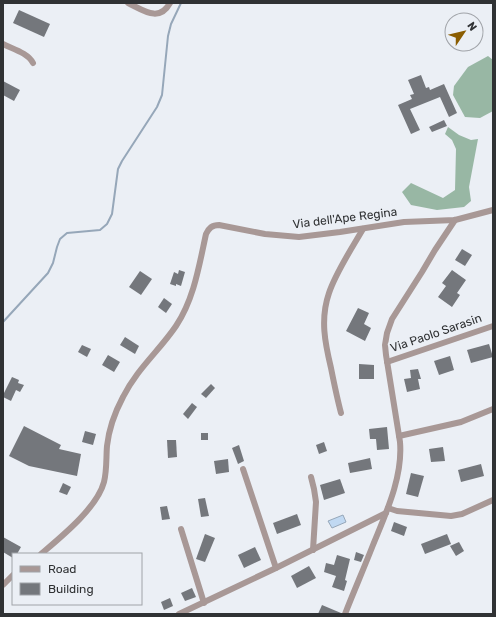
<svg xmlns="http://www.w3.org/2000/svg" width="496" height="617" font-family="Rubik,sans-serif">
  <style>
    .forest { fill: #98b7a4 }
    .water { fill: #c1d9f2; stroke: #96a7b9 }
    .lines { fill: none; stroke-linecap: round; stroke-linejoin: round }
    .stream { stroke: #96a7b9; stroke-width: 2 }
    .building { fill: #74777c }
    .minor { stroke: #a89896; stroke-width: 6 }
    .labels { text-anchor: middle; stroke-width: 4; stroke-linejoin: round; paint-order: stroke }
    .street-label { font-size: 12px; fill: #303234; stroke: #ebeff5 }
  </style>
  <rect width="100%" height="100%" fill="#ebeff5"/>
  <g class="forest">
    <polygon points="488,56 493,60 493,111 480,118 465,117 453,95 454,86 468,67"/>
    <polygon points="448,127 459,135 471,140 478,139 469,187 471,201 464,207 437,210 411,205 402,192 411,183 443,198 455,190 456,149 452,140 445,134"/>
  </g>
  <polygon class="water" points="343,515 346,522 332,528 328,521"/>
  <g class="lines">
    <polyline class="stream" points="3,322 48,273 53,263 57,247 60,239 67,233 100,230 107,224 112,214 118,169 122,161 157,107 162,95 168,36 171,24 181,3"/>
  </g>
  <g class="building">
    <polygon points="19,10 50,24 44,37 13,23"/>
    <polygon points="421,75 426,88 429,87 430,90 444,84 457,113 449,117 440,97 410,109 420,130 411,134 398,105 412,99 410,95 414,94 408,80"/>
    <polygon points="3,81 20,90 14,101 3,95"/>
    <polygon points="444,120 447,126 432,132 429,127"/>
    <polygon points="462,249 472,255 465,266 455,260"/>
    <polygon points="179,270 185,272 181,286 176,284 176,286 170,284 174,272 178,274"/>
    <polygon points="452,270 466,280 457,293 460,295 452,307 438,297 446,286 442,283"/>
    <polygon points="140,271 152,279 141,295 129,287"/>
    <polygon points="164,298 172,304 166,313 158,307"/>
    <polygon points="358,308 369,313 364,324 371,328 365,341 346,331"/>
    <polygon points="125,337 139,346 135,354 120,345"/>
    <polygon points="489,344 493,357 471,363 467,350"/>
    <polygon points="82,345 91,349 87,357 78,352"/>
    <polygon points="108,355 120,362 114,372 102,365"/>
    <polygon points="450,356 454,370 439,375 434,361"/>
    <polygon points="359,364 374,365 374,379 359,379"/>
    <polygon points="418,369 421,379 418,379 420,389 407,392 404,379 411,378 410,370"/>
    <polygon points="12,377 19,380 18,383 24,385 20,392 16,390 11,401 3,397 3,395"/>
    <polygon points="211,384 215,388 206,398 201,394"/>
    <polygon points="192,403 197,407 188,419 183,414"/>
    <polygon points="24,426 61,445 59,449 81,454 77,476 29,466 9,456"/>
    <polygon points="387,427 389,449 377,450 376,439 370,439 369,429"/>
    <polygon points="85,431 96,434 93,445 82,442"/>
    <rect x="201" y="433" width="7" height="7"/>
    <polygon points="167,440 176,440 177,457 168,458"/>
    <polygon points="324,442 327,451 319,454 316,445"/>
    <polygon points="239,445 244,461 238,464 232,448"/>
    <polygon points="443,447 445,461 431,462 429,449"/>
    <polygon points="370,458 372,469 350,473 348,463"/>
    <polygon points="228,459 229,472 216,474 214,461"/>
    <polygon points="481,464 484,476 461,482 458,470"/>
    <polygon points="411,473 424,476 418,497 406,494"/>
    <polygon points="340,479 345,493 324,500 320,485"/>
    <polygon points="63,483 71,487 67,495 59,492"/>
    <polygon points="205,498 209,516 201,517 198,499"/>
    <polygon points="167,506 170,519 162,520 160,507"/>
    <polygon points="297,514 301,525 277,534 273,523"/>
    <polygon points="394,522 407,527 404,536 391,531"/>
    <polygon points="205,534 215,538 205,562 196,559"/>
    <polygon points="447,534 451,544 425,554 421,544"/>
    <polygon points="3,537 21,547 17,554 13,554 13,558 3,552"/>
    <polygon points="459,542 464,551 456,556 450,546"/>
    <polygon points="255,547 261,560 244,568 238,555"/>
    <polygon points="356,552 364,555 361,562 354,560"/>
    <polygon points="337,555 350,559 345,580 347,581 344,591 332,587 336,576 324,572 326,563 334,565"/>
    <polygon points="309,566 316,578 297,588 291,576"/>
    <polygon points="192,588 196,597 185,601 181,593"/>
    <polygon points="170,598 173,606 164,610 161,602"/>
    <polygon points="322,605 341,613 341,614 318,614"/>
  </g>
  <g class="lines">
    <g class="minor">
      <path d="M128 3C143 10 159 23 170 3"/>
      <path d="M3 44C13 49 28 53 33 63"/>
      <polyline points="387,362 493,326"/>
      <path d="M341 413C337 398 334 383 331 368 325 343 320 319 329 293 336 272 352 248 363 229"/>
      <polyline points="399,436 461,422 493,409"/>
      <polyline points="243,469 276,568"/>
      <polyline points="311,477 314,489 316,502 313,550"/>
      <polyline points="388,508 397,511 451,516 462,514 493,500"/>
      <polyline points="181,529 204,603"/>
      <path d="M41 554C61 537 97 508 104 482 107 470 106 458 107 446 109 428 115 412 123 397 137 369 159 351 176 326 194 299 199 266 206 234 209 228 212 225 219 225L265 234 299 237 340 232 404 222 455 220 493 210"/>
      <polyline points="3,585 13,575"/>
      <polyline points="179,614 276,568 386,513"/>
      <path d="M345 614C354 591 364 568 373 545 386 513 403 477 400 442L386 355 385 345 387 333 392 319 422 272 435 250 455 220"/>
    </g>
  </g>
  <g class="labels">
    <g class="street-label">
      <text transform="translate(345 218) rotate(-7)" y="4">Via dell'Ape Regina</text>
      <text transform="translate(436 333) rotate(-19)" y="4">Via Paolo Sarasin</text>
    </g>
  </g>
  <rect width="496" height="617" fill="none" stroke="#303234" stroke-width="8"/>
  <rect x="12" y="553" width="130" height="52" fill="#ebeff5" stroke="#a0a3a8"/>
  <rect x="20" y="566" width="20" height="6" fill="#a89896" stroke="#a0a3a8"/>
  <text x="48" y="573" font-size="12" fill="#303234">Road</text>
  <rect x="20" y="583" width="20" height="12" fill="#74777c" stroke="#a0a3a8"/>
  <text x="48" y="593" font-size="12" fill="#303234">Building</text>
  <g transform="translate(464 32) rotate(55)"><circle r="19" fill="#ebeff5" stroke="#a0a3a8"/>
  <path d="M0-3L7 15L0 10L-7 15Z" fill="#8b5d01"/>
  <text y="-6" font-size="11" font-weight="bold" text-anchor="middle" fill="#303234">N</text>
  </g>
</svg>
